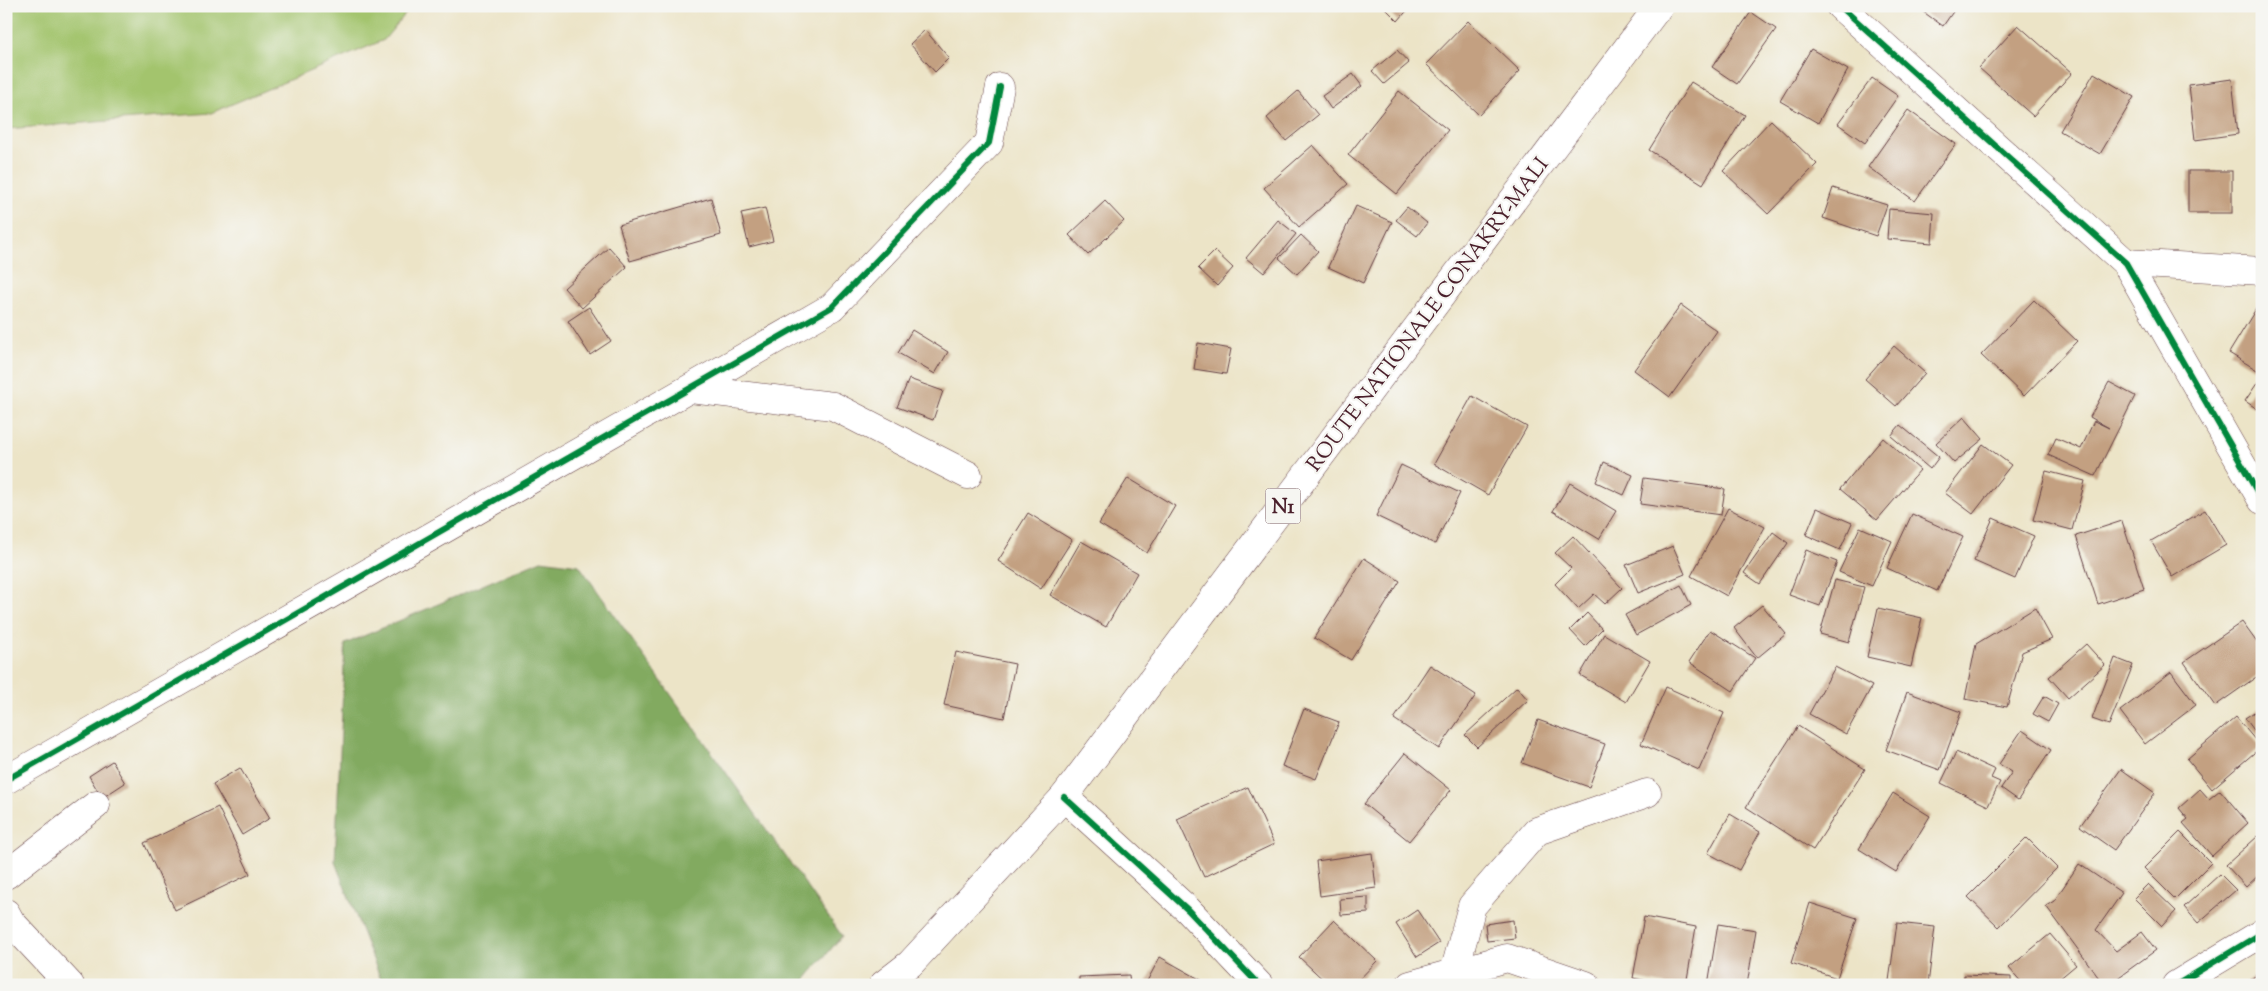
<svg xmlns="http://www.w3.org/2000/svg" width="2268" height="991" font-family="'Sorts Mill Goudy',serif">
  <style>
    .green { fill: #a3c46d; stroke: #76724c }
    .forest { fill: #82aa60; stroke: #666446 }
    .building { fill: #c3a081 }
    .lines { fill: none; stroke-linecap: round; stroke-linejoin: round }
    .minor-casing { stroke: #623d42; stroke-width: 29 }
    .highway-casing { stroke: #623d42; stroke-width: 29 }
    .minor { stroke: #fff; stroke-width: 28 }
    .highway { stroke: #fff; stroke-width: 28 }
    .cycleway-casing { stroke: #f6f6f2; stroke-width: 9 }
    .cycleway { stroke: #00873e; stroke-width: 6 }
    .labels { text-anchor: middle; stroke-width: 4.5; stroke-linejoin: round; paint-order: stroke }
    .shield { fill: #f6f6f2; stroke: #7e6067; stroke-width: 1 }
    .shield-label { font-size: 20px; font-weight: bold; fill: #4a1f2b }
    .street-label { font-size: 21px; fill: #4a1f2b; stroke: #f6f6f2 }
  </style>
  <rect width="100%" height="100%" fill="#f6f6f2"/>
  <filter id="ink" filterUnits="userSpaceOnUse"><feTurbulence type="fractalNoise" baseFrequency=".02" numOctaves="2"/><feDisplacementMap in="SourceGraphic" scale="10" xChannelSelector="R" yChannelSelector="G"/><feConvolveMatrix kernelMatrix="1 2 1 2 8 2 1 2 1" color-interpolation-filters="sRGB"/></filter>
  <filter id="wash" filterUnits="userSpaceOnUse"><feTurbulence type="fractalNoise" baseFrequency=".0096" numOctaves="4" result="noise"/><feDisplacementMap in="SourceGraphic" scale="20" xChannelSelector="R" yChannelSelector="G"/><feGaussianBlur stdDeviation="1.12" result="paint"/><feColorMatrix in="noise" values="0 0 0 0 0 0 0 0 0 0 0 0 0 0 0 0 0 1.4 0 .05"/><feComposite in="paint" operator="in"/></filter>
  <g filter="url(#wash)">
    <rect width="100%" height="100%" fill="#ece4c7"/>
    <polygon class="green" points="6,6 412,6 384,40 211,113 6,129"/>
    <polygon class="forest" points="541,560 579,565 842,936 801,985 383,985 335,862 345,644"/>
    <g id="blocks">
      <g class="building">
        <polygon points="1383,6 1411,6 1398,21"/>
        <polygon points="1915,6 1957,6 1943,26"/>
        <polygon points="1751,12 1776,29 1737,84 1712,67"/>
        <polygon points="1468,21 1520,71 1479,115 1426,64"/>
        <polygon points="2018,25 2072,73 2033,116 1979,68"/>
        <polygon points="925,30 949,58 935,72 910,44"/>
        <polygon points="1811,49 1848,70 1818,123 1780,101"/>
        <polygon points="1397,50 1409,63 1384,84 1372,71"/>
        <polygon points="2094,73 2134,97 2100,154 2060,131"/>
        <polygon points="1353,74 1362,86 1331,109 1322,96"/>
        <polygon points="1872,78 1898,96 1865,143 1838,124"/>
        <polygon points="2232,79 2238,134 2195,140 2189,85"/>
        <polygon points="1691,82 1745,115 1703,184 1649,150"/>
        <polygon points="1298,91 1318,115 1286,141 1267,118"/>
        <polygon points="1399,91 1448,130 1397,194 1348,155"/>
        <polygon points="1908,110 1956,144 1915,201 1868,167"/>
        <polygon points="1771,120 1817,164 1768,214 1723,171"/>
        <polygon points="1313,145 1348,184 1299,227 1264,188"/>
        <rect x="2188" y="171" width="44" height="42"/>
        <polygon points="1833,188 1887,205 1876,236 1823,218"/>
        <polygon points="711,198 721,235 630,261 619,225"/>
        <polygon points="1105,201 1124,221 1088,255 1069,235"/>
        <polygon points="1356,206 1392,222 1363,283 1328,267"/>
        <polygon points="1407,207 1427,223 1417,236 1396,220"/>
        <polygon points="765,208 773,241 749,247 741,213"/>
        <polygon points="1889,209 1934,213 1932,243 1887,239"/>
        <polygon points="1278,220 1296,234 1264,273 1246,258"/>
        <polygon points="1301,235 1318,251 1297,274 1279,258"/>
        <polygon points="609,247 627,267 582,308 564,288"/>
        <polygon points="1215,251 1233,268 1217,286 1198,268"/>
        <polygon points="2034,300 2077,341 2024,396 1981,355"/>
        <polygon points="2259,304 2262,305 2262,373 2229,353"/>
        <polygon points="1681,305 1717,331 1670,397 1634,370"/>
        <polygon points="589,307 611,341 590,355 568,321"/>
        <polygon points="912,330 948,352 935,374 898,353"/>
        <polygon points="1198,343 1231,349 1226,374 1194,369"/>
        <polygon points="1894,346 1925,373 1896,406 1865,379"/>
        <polygon points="2262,376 2262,412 2245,401"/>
        <polygon points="909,379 943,391 933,420 897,407"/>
        <polygon points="2109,382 2135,396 2095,476 2048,455 2056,438 2081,449 2094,421 2109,428 2090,417"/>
        <polygon points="1472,396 1527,427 1488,495 1434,464"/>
        <polygon points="1964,417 1983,439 1954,463 1936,443"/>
        <polygon points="1900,425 1939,457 1930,469 1891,436"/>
        <polygon points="1883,438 1920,470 1877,520 1840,489"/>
        <polygon points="1983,444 2011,465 1973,514 1945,493"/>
        <polygon points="1604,462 1633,475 1624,495 1596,482"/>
        <polygon points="1401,465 1460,493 1435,544 1376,516"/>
        <polygon points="2046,471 2085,481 2072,530 2033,520"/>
        <polygon points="1128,478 1175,506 1147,553 1099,524"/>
        <polygon points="1644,478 1725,489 1721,515 1640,504"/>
        <polygon points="1570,483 1616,511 1599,539 1553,511"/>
        <polygon points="1728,508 1765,527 1727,596 1691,576"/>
        <polygon points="1817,508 1852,523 1840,550 1806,535"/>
        <polygon points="2205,510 2226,545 2172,577 2151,541"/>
        <polygon points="1028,513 1072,540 1041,589 998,561"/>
        <polygon points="1912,514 1963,537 1937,591 1887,568"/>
        <polygon points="1993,518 2034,536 2015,579 1974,561"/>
        <polygon points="2122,521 2144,589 2098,604 2076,536"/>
        <polygon points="1860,527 1892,541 1872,586 1839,572"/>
        <polygon points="1773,532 1788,543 1760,584 1744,573"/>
        <polygon points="1573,536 1622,588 1605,604 1594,594 1578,609 1555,584 1571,568 1555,553"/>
        <polygon points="1081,541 1137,573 1106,627 1050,595"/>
        <polygon points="1673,546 1685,574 1638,593 1626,565"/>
        <polygon points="1806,550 1837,562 1820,606 1789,595"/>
        <polygon points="1364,558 1400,581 1351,660 1314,638"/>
        <polygon points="1835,580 1864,587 1849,642 1820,634"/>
        <polygon points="1681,585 1691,605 1636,635 1625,615"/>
        <polygon points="1762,605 1786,634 1757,658 1734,628"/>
        <polygon points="1878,608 1922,618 1911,667 1867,657"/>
        <polygon points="2035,608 2052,639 2022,652 2007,707 1965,699 1976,644"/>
        <polygon points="1587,613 1602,629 1585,646 1570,630"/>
        <polygon points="2242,622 2258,644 2262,642 2262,673 2215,706 2184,662"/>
        <polygon points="1710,630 1755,658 1733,691 1689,662"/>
        <polygon points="1604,634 1650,661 1626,702 1580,675"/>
        <polygon points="2086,644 2105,665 2068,698 2049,677"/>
        <polygon points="956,652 1015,664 1004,718 944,705"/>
        <polygon points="2115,658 2133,665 2109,725 2092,719"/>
        <polygon points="1430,665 1476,695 1439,749 1394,719"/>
        <polygon points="1835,667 1872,686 1846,734 1809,714"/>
        <polygon points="2171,672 2196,705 2145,744 2120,711"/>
        <polygon points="1517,687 1528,700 1477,747 1465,735"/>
        <polygon points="1666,687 1724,713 1699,770 1641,744"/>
        <polygon points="1907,692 1961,712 1940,770 1886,750"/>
        <polygon points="2044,696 2058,704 2048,722 2033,714"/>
        <polygon points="2262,707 2262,741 2245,718"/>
        <polygon points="1304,709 1339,722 1316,779 1282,766"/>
        <polygon points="2236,717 2261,747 2212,789 2187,759"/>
        <polygon points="1538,720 1605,744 1589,787 1522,763"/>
        <polygon points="1798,726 1865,769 1813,850 1746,807"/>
        <polygon points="2022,730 2051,750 2018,800 2001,788 2012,772 1999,764"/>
        <polygon points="1956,752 1995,770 1991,778 2000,782 1988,806 1941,783"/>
        <polygon points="1405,753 1451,790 1409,841 1364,804"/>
        <polygon points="112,761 125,783 102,798 89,776"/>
        <polygon points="240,768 270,818 242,835 213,784"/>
        <polygon points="2121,769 2155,793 2114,850 2080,826"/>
        <polygon points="1248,787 1274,844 1204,877 1177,819"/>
        <polygon points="2200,789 2209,799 2220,790 2248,823 2212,856 2183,823 2188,819 2179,808"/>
        <polygon points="1893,793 1930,816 1896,872 1859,849"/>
        <polygon points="218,807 250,874 175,910 144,843"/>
        <polygon points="1730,814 1760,832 1739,870 1708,853"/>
        <polygon points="2180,832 2211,863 2175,899 2144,868"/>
        <polygon points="2258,836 2262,840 2262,872 2246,887 2226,865"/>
        <polygon points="2027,838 2057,868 1999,927 1968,897"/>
        <polygon points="1372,853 1376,888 1320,896 1316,861"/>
        <polygon points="2079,864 2122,893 2096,930 2116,951 2142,932 2156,950 2108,985 2104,985 2046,906 2054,901"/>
        <polygon points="2220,874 2236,890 2198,923 2184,907"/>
        <polygon points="2148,884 2176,911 2162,926 2134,898"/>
        <polygon points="1368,897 1368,913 1341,915 1340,899"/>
        <polygon points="1810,903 1857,918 1837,978 1791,963"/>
        <polygon points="1417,910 1439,943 1417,957 1396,924"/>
        <polygon points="1644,917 1696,927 1686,985 1667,985 1633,978"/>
        <polygon points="1334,920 1377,961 1354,985 1329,985 1299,957"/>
        <polygon points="1513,920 1515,938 1487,941 1485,924"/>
        <polygon points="1897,923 1935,927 1928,985 1889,981"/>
        <polygon points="1718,924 1756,930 1747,985 1708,985"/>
        <polygon points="2050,934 2076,965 2052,985 2024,985 2009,968"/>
        <polygon points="1160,957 1210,985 1145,985"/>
        <polygon points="2262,971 2262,985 2243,985"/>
        <polygon points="1129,975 1130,985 1079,985 1079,977"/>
        <polygon points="1964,975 2011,977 2011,985 1964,985"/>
      </g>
    </g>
  </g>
  <g filter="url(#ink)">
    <use href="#blocks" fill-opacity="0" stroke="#623d42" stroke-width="1"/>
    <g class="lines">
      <defs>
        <g id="minor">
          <polyline points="1840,6 2126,263 2262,500"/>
          <polyline points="2126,263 2262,271"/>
          <polyline points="690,389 833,406 968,475"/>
          <polyline points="6,780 832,307 989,143 1000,87"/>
          <polyline points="1064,797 1188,910 1259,985"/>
          <polyline points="6,875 96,805"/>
          <polyline points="6,913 11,922 70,985"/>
          <polyline points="1454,973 1472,906 1537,831 1647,793"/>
          <polyline points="1410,985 1507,958 1586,985"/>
          <polyline points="2176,985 2262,933"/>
        </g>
        <polyline id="highway" points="883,985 910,964 1064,797 1659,6"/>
      </defs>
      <use href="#minor" class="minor-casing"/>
      <use href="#highway" class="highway-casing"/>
      <use href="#minor" class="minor"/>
      <use href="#highway" class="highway"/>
      <defs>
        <g id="cycleway">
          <polyline points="1840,6 2126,263 2262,500"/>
          <polyline points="6,780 832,307 989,143 1000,87"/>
          <polyline points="1064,797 1188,910 1259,985"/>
          <polyline points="2176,985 2262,933"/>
        </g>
      </defs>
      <use href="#cycleway" class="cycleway-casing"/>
      <use href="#cycleway" class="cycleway"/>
    </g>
  </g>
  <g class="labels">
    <rect class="shield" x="1265.5" y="488.5" width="35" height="35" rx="4"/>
    <g class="shield-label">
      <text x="1283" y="513">N1</text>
    </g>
    <g class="street-label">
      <text transform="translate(1427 314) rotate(-53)" y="7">ROUTE NATIONALE CONAKRY-MALI</text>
    </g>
  </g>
  <rect width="2268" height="991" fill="none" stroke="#f6f6f2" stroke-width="25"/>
</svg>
